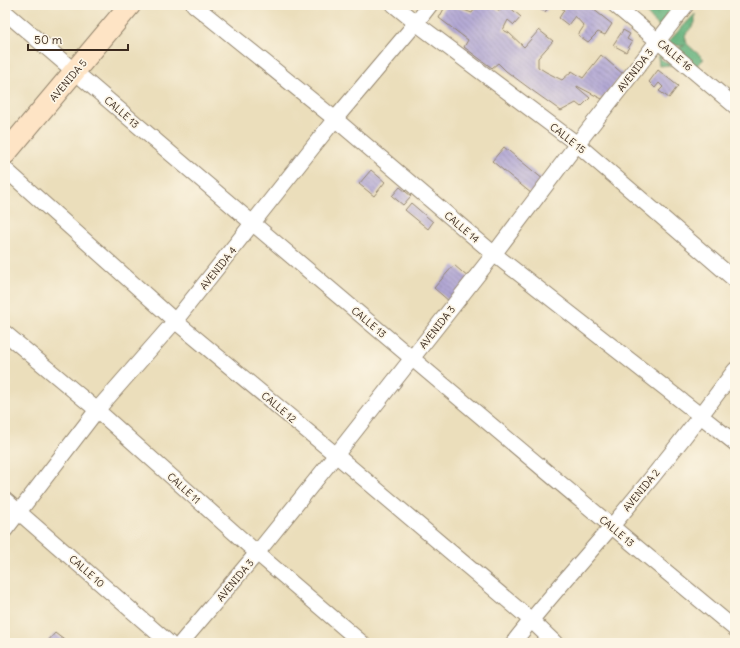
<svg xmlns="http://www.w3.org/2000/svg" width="740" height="648" font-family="Delius,sans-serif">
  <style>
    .forest { fill: url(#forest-crowns); stroke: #506e4c }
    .building { fill: url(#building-back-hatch) }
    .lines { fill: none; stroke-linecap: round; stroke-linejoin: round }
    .street-casing { stroke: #93846c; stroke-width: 17 }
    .secondary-casing { stroke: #93846c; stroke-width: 23 }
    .street { stroke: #fff; stroke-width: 15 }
    .secondary { stroke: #fee4c5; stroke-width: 21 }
    .labels { text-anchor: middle; stroke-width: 3.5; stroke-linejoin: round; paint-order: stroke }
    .street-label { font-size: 10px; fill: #3b2a1e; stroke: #fcf5e5 }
  </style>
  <defs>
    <pattern id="forest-crowns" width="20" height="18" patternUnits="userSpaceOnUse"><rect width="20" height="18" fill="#64b17b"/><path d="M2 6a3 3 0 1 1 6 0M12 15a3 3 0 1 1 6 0" fill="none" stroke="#549064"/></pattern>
    <pattern id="building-back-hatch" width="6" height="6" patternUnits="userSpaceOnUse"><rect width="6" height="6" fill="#b2a8d4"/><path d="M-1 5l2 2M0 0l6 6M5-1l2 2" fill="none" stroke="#9289ab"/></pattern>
  </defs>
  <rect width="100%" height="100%" fill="#fcf5e5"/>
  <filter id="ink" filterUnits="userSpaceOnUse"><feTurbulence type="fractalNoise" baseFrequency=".025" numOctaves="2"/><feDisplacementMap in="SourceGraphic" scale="8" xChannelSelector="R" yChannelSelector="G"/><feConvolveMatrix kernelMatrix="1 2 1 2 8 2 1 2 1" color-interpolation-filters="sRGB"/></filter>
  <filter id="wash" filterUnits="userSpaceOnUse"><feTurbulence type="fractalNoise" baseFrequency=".012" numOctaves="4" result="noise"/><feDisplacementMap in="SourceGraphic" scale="16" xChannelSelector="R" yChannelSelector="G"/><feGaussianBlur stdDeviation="0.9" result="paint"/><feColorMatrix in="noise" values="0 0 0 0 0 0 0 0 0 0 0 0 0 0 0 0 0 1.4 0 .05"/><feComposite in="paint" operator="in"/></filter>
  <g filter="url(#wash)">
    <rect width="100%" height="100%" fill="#ebdebb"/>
    <g class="forest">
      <polygon points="639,5 661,6 661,5 674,5 659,27"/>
      <polygon points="695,14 695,23 685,35 687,44 704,59 695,67 675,51 685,45 680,46 667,43"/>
      <polygon points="665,51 660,59 672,65 659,66 658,57"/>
    </g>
    <g id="blocks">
      <g class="building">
        <polygon points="446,5 450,5 472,13 477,5 491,5 500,11 505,5 507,5 521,17 514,25 508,20 503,30 509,33 524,47 539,30 553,41 538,58 538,67 546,72 562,80 572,71 583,78 601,55 623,74 602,99 577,86 577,87 590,98 581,107 576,103 561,111 533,91 506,71 498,63 492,68 464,47 468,40 439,18"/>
        <polygon points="533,5 550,5 545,12"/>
        <polygon points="557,5 588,5 612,24 605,35 598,32 588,42 578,35 584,26 575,16 568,25 559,18 564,10"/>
        <polygon points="623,30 630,34 627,39 632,42 626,52 613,45"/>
        <polygon points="658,70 678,86 669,98 659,91 663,87 659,83 655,88 649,82"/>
        <polygon points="504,147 544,180 532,194 492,161"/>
        <polygon points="371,170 385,182 374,196 359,184"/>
        <polygon points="400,187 411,196 403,205 392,196"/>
        <polygon points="411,203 433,222 428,229 405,210"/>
        <polygon points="454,265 470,279 450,302 434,288"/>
        <polygon points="55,633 68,643 46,643"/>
      </g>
    </g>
  </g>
  <g filter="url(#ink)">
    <use href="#blocks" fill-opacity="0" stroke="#93846c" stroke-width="1"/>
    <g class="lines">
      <defs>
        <g id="street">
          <polyline points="194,5 335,119 494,254 701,416 735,443"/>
          <polyline points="394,5 416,23 577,144 735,280"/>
          <polyline points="615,5 735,106"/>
          <path d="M5 12C247 219 490 426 735 629"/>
          <polyline points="5,169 175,321 336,455 531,620 555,643"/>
          <polyline points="5,333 97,410 257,553 362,643"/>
          <polyline points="5,500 169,643"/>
          <polyline points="5,530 97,410 175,321 335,119 416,23 430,5"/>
          <polyline points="181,643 257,553 336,455 494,254 577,144 686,5"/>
          <path d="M513 643C544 603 578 566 611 527 654 476 695 424 735 370"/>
        </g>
        <polyline id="secondary" points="5,154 130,5"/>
      </defs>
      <use href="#street" class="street-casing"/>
      <use href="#secondary" class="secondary-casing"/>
      <use href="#street" class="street"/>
      <use href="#secondary" class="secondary"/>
    </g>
  </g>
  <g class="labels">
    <g class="street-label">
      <text transform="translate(675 55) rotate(40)" y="4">CALLE 16</text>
      <text transform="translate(635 70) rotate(-52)" y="4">AVENIDA 3</text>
      <text transform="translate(68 80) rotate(-50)" y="4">AVENIDA 5</text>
      <text transform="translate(122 112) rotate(41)" y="4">CALLE 13</text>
      <text transform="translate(568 138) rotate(38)" y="4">CALLE 15</text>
      <text transform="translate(462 227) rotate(40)" y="4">CALLE 14</text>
      <text transform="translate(218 268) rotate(-51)" y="4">AVENIDA 4</text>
      <text transform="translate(369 322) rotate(40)" y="4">CALLE 13</text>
      <text transform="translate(437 327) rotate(-52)" y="4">AVENIDA 3</text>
      <text transform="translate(279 407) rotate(40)" y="4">CALLE 12</text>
      <text transform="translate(184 488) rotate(42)" y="4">CALLE 11</text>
      <text transform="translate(641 490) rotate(-51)" y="4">AVENIDA 2</text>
      <text transform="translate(617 531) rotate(40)" y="4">CALLE 13</text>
      <text transform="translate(87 571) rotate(41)" y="4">CALLE 10</text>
      <text transform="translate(235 580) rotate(-50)" y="4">AVENIDA 3</text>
    </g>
  </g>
  <rect width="740" height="648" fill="none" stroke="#fcf5e5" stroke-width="20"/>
  <path d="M28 44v6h100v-6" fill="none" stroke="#3b2a1e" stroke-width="2"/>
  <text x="34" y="44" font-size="12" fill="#3b2a1e" stroke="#fcf5e5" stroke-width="3" paint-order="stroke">50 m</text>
</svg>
